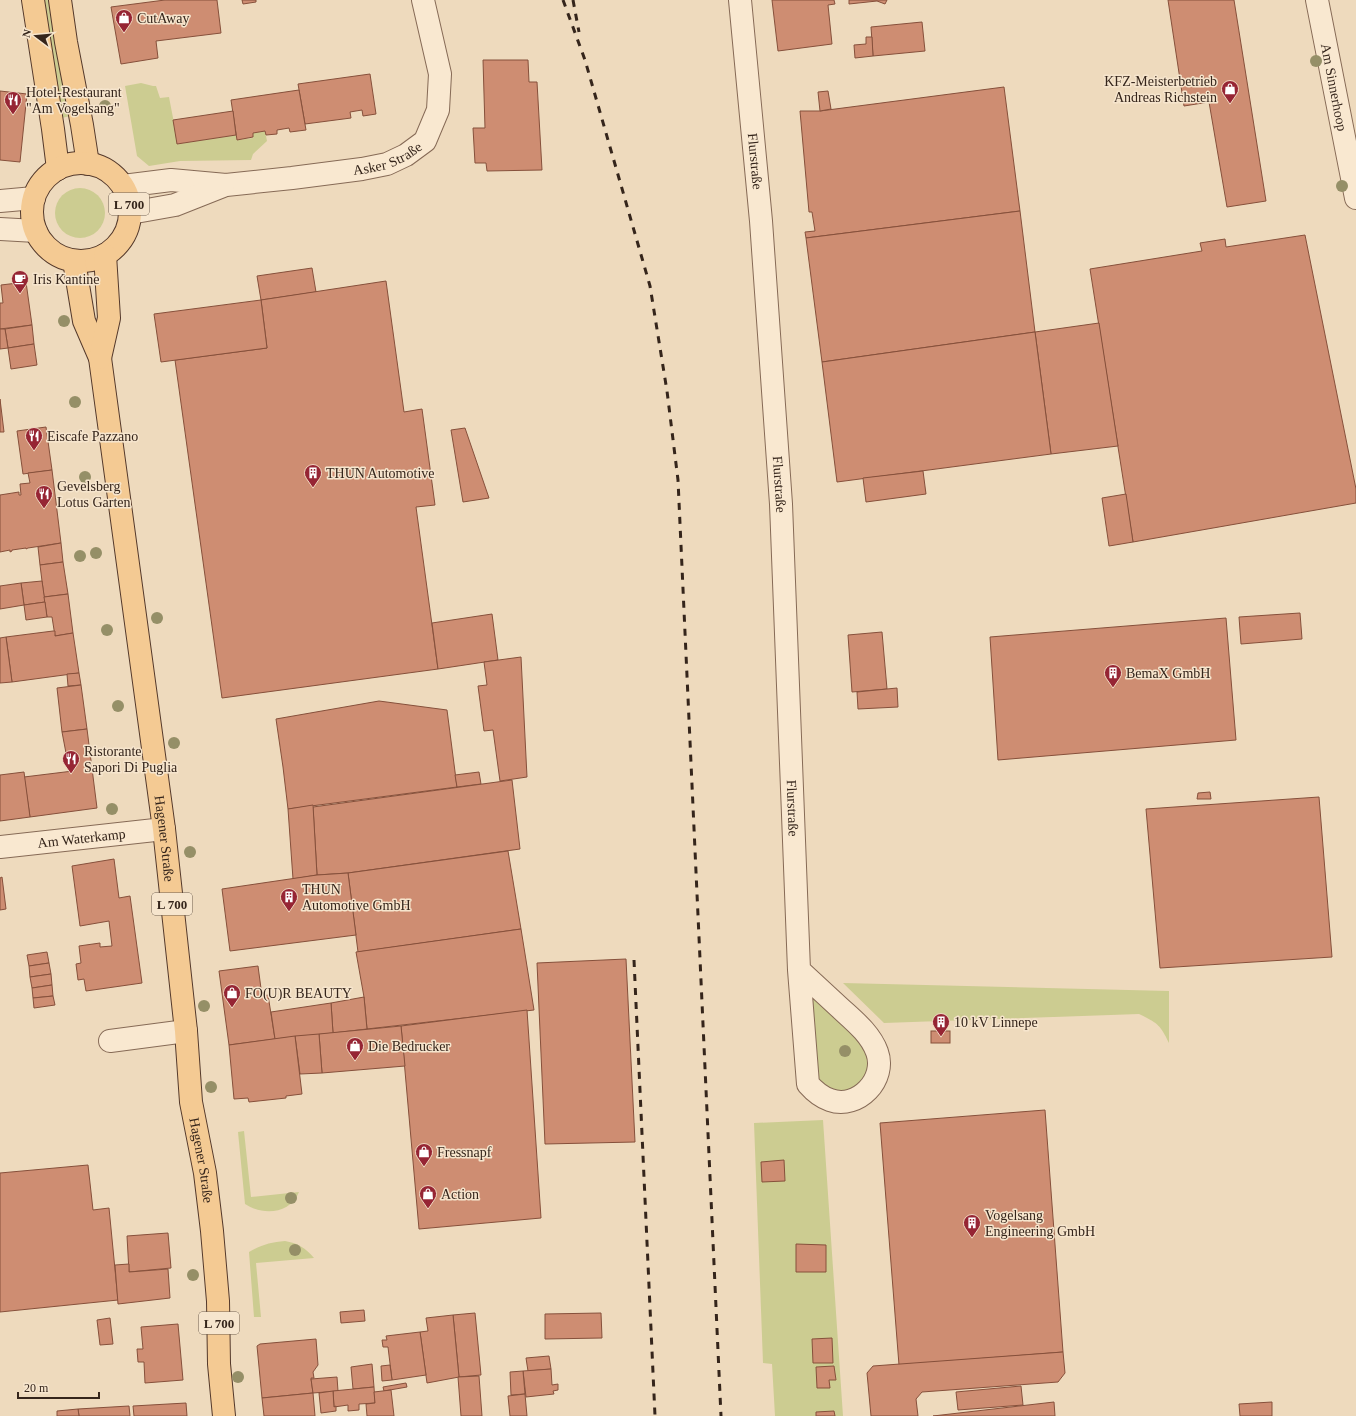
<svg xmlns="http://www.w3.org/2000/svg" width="1356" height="1416" font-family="Georgia,serif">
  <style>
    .green { fill: #cccc91 }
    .building { fill: #ce8d72; stroke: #86503b }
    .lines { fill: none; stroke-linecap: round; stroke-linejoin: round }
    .minor-casing { stroke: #866a56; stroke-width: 24 }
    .major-casing { stroke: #54392b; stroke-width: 24 }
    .minor { stroke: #f9e8d0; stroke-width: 22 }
    .major { stroke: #f4ca93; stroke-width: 22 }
    .rail { stroke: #35251b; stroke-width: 3; stroke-dasharray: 7 7; stroke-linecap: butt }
    .tree { fill: #958f67 }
    .labels { text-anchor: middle; stroke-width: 3; stroke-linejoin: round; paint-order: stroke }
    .shield { fill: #f6e5cd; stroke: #6f5f50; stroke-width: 1 }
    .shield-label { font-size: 13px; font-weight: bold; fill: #35251b }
    .poi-label { font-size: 14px; fill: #35251b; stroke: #f6e5cd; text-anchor: start }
    .street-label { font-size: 14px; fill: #35251b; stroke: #f6e5cd }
  </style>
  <rect width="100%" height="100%" fill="#eedabd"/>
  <g class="green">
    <polygon points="42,0 54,0 70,116 62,118"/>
    <polygon points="141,83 153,86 156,86 160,98 169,97 178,144 236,135 237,140 253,138 253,133 265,131 267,141 253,154 251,160 180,161 149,166 137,156 125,86"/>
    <circle cx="80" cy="213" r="25"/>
    <path d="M843 983 1169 991V1043C1160 1024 1157 1023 1139 1014L884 1023Z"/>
    <polygon points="802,988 840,1009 875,1055 863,1092 819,1094"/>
    <polygon points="823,1120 843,1416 775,1416 772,1364 763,1363 754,1123"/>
    <path d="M244 1131 251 1197 299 1192C290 1214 263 1216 245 1204L238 1132Z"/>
    <path d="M285 1241C297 1243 306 1248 314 1258L256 1263 261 1317H254L249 1252C261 1245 271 1242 285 1241Z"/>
  </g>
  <g class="building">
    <polygon points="165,0 217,0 221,33 156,41 158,58 121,64 111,7"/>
    <polygon points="242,0 256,0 256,2 243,4"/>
    <polygon points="772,0 834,0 835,4 828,5 832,44 778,51"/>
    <polygon points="849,0 887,0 885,4 877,1 849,4"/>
    <polygon points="1168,0 1234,0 1266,201 1227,207 1209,102 1184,106"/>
    <polygon points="922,22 925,51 873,56 871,27"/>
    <polygon points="866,37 872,37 873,56 855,58 854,45 866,44"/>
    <polygon points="483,60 528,60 529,82 537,82 542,170 487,171 486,163 475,163 473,128 485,128"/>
    <polygon points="370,74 376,114 363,116 362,110 350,112 351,118 305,124 298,84"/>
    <polygon points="1004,87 1020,211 806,238 805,232 815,231 812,212 809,212 800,111 820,111"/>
    <polygon points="299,90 306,130 290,132 289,128 277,130 277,134 266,135 265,131 253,133 253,137 237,140 231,100"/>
    <polygon points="0,91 27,94 20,162 0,160"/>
    <polygon points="828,91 831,109 820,111 818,92"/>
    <polygon points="233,111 236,135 177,144 173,120"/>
    <polygon points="1020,211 1035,332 822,362 806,238"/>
    <polygon points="1305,235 1356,489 1356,503 1133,542 1090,269 1202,251 1200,243 1225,239 1226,247"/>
    <polygon points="312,268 316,292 261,300 257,276"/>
    <polygon points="386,281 404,412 422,409 435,505 416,507 438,669 222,698 175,360 267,348 261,300"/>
    <polygon points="26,282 32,325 0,329 0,303 3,303 1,285"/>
    <polygon points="261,300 267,348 161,362 154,314"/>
    <polygon points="1099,323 1118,446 1051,454 1035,332"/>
    <polygon points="32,325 34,344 8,348 5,329"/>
    <polygon points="0,329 5,329 8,348 0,349"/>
    <polygon points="1035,332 1051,454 837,482 822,362"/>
    <polygon points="34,344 37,365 11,369 8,348"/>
    <polygon points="0,399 4,432 0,432"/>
    <polygon points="46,427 52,470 23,474 17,431"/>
    <polygon points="465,428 489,498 463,502 451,430"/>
    <polygon points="52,470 61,543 28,548 26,549 26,548 12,550 12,551 10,552 10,550 0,552 0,495 19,492 19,495 21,495 20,484 30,483 28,473"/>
    <polygon points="923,471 926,494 866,502 863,478"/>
    <polygon points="1126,494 1133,542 1109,546 1102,498"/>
    <polygon points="61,543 63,562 40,565 38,547"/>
    <polygon points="63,562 68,594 44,597 40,565"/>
    <polygon points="42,581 45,602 24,605 21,583"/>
    <polygon points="21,583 24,605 0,609 0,586"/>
    <polygon points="68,594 73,633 55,636 52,617 47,617 44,597"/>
    <polygon points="45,602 47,617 26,620 24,605"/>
    <polygon points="1300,613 1302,639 1241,644 1239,617"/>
    <polygon points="492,614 498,660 438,669 432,623"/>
    <polygon points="1226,618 1236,740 998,760 990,637"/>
    <polygon points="53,631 55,631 55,636 73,633 79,673 12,682 6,637"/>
    <polygon points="882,632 887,689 852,692 848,635"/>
    <polygon points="6,637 12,682 0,683 0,638"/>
    <polygon points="521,657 527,777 500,781 493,730 484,731 478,686 487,685 484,662"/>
    <polygon points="79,673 81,685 68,686 67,674"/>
    <polygon points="81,685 87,729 62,732 57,688"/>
    <polygon points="897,688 898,707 858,709 857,692"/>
    <polygon points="379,701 447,710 457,787 288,809 283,767 276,719"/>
    <polygon points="87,729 97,808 30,817 24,777 73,771 70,752 66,753 62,732"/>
    <polygon points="24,772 30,817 0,821 0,775"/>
    <polygon points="479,772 481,784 457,787 455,775"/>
    <polygon points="512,780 520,849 348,873 317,875 313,807"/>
    <polygon points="1210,792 1211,799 1197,799 1198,793"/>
    <polygon points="1319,797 1332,957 1160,968 1146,809"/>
    <polygon points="313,805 317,875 293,879 288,809"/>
    <polygon points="508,851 521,929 358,952 348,873"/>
    <polygon points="114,859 119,898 130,896 142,983 86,991 84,979 78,980 76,964 81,963 79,946 100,943 100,947 112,946 109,921 80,926 72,866"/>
    <polygon points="348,873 356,935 230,951 222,889 317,875"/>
    <polygon points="2,877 6,909 0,910 0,878"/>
    <polygon points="521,929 534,1010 367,1029 364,997 356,952"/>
    <polygon points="47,952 49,963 29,966 27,955"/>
    <polygon points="626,959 635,1142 545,1144 537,963"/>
    <polygon points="49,963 51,974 30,977 29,966"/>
    <polygon points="258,966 262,996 268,995 275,1039 229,1045 219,971"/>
    <polygon points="51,974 52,985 32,988 30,977"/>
    <polygon points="52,985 53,996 33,998 32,988"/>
    <polygon points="53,996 55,1005 34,1008 33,998"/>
    <polygon points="364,997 367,1029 333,1033 331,1003"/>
    <polygon points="331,1003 333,1033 275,1039 271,1012"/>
    <polygon points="527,1010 541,1218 419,1229 401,1026"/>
    <polygon points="401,1026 405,1066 322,1073 319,1034"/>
    <rect x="931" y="1031" width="19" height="12"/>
    <polygon points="319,1034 322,1073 300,1074 295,1036"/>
    <polygon points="295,1036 302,1094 286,1096 286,1098 249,1102 248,1098 234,1099 229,1045"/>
    <polygon points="1045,1110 1063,1352 899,1365 880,1123"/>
    <polygon points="784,1160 785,1181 762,1182 761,1162"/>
    <polygon points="88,1165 93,1210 109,1208 118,1300 0,1312 0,1173"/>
    <polygon points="168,1233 171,1268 129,1272 127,1236"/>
    <polygon points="796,1244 826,1245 826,1272 796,1272"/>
    <polygon points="129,1264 129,1272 168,1269 170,1298 118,1304 115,1265"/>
    <polygon points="364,1310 365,1321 341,1323 340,1312"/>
    <polygon points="475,1313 481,1375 459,1377 453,1315"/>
    <polygon points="601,1313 602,1338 545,1339 545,1314"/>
    <polygon points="453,1315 459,1377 427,1383 420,1332 428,1331 426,1318"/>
    <polygon points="110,1318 113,1344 100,1345 97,1320"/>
    <polygon points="178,1324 183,1380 145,1383 144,1362 138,1362 137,1349 143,1349 141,1327"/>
    <polygon points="420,1332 426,1375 392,1380 388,1347 383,1347 382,1340 387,1340 386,1336"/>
    <polygon points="832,1338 833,1363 813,1363 812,1339"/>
    <polygon points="316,1339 318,1365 313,1372 314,1378 311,1378 313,1393 262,1398 257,1346 260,1344"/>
    <polygon points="1063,1352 1065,1373 1058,1382 922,1392 916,1399 918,1416 871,1416 867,1373 873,1366"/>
    <polygon points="549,1356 551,1369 528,1371 526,1358"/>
    <polygon points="372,1364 374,1387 353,1389 351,1367"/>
    <polygon points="390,1365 392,1380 382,1381 381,1366"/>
    <polygon points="834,1366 836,1380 829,1380 830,1388 817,1388 816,1367"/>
    <polygon points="551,1369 552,1385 558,1384 558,1390 553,1391 554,1394 526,1397 523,1371"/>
    <polygon points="523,1371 525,1394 511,1395 510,1372"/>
    <polygon points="479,1376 482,1416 461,1416 458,1377"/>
    <polygon points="337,1377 338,1391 313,1393 311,1379"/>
    <polygon points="406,1383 407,1387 384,1391 383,1387"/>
    <polygon points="1021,1386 1023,1405 958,1410 956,1392"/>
    <polygon points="374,1387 375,1403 359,1404 359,1410 348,1411 348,1405 334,1407 333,1391"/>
    <polygon points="391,1390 394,1416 367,1416 366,1404 375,1403 374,1392"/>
    <polygon points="333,1391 334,1407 336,1406 336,1411 321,1413 319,1393"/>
    <polygon points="313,1393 315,1416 264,1416 262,1398"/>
    <polygon points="525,1394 527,1416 510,1416 508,1396"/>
    <polygon points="1054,1402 1055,1416 933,1416"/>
    <polygon points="1272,1402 1272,1416 1240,1416 1239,1404"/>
    <polygon points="186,1403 187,1416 134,1416 133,1406"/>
    <polygon points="129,1406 130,1416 79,1416 78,1409"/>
    <polygon points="78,1409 79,1416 57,1416 57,1411"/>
    <polygon points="834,1411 835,1416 816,1416 816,1412"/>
  </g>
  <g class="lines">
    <defs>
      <g id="minor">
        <path id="s1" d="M740 0 761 221 781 504 799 970 808 1084C815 1092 821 1097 830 1100 858 1110 887 1079 877 1052 870 1033 853 1020 839 1007 826 995 812 982 799 970"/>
        <path id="s2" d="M1317 0 1356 198"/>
        <path id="s3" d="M123 186 171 180 226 185 292 178 362 169 387 164 406 155 425 141 438 110 440 74 423 0"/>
        <polyline points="0,201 34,198"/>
        <polyline points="130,213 175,205 223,186"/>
        <polyline points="0,229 36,231"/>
        <path id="s4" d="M0 847 164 829"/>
        <polyline points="110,1041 186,1031"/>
      </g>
      <g id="major">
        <polyline points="33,0 53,129 58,169"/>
        <polyline points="60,0 66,42 82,125 88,164"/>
        <circle cx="81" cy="212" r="49"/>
        <path id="s5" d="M74 261 84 321 100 358 164 829 186 1031 191 1102 205 1173 212 1231 218 1301 219 1364 224 1416"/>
        <polyline points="100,358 109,318 105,255"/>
      </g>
    </defs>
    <use href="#minor" class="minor-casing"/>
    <use href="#major" class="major-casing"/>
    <use href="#minor" class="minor"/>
    <use href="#major" class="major"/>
    <g class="rail">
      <polyline points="563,0 585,60 650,286 667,391 678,480 721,1416"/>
      <polyline points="573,0 579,32"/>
      <polyline points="634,960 655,1416"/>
    </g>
  </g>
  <g class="tree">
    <circle cx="1316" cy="61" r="6"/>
    <circle cx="105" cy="106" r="6"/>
    <circle cx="1342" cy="186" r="6"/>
    <circle cx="64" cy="321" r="6"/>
    <circle cx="75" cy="402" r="6"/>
    <circle cx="85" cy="477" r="6"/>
    <circle cx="96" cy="553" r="6"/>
    <circle cx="80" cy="556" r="6"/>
    <circle cx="157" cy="618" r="6"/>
    <circle cx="107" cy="630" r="6"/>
    <circle cx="118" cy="706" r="6"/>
    <circle cx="174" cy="743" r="6"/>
    <circle cx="112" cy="809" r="6"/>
    <circle cx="190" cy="852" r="6"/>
    <circle cx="204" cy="1006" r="6"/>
    <circle cx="845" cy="1051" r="6"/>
    <circle cx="211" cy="1087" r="6"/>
    <circle cx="291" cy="1198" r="6"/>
    <circle cx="295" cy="1250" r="6"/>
    <circle cx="193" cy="1275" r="6"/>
    <circle cx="238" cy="1377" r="6"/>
  </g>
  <defs>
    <symbol id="shop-pin" viewBox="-11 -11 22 30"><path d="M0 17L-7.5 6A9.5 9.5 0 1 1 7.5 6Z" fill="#962534" stroke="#f6e5cd"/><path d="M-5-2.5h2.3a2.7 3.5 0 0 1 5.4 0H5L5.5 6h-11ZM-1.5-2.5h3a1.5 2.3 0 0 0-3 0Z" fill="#fff"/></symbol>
    <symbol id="restaurant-pin" viewBox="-11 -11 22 30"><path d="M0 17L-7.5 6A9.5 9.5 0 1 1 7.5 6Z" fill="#962534" stroke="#f6e5cd"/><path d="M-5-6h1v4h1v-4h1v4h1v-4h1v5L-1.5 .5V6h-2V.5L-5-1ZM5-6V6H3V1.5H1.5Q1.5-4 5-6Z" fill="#fff"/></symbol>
    <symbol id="cafe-pin" viewBox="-11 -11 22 30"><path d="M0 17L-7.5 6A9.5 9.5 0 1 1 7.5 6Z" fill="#962534" stroke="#f6e5cd"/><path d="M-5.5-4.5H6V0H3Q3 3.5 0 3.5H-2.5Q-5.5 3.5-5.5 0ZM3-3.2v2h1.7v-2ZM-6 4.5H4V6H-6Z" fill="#fff"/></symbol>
    <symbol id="building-pin" viewBox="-11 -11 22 30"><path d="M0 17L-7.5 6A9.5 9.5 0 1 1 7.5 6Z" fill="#962534" stroke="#f6e5cd"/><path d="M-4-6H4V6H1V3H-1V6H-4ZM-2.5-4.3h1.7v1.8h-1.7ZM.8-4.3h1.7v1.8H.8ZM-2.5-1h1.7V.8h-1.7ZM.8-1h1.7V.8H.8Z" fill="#fff"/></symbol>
  </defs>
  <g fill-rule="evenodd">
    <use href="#shop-pin" x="114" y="8" width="20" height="27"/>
    <use href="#shop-pin" x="1220" y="79" width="20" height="27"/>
    <use href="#restaurant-pin" x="3" y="90" width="20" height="27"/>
    <use href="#cafe-pin" x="10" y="269" width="20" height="27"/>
    <use href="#restaurant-pin" x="24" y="426" width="20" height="27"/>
    <use href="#building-pin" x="303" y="463" width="20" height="27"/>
    <use href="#restaurant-pin" x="34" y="484" width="20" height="27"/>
    <use href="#building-pin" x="1103" y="663" width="20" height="27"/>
    <use href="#restaurant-pin" x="61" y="749" width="20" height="27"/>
    <use href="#building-pin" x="279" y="887" width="20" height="27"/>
    <use href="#shop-pin" x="222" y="983" width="20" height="27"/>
    <use href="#building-pin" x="931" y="1012" width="20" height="27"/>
    <use href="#shop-pin" x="345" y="1036" width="20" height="27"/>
    <use href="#shop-pin" x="414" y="1142" width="20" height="27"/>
    <use href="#shop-pin" x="418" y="1184" width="20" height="27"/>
    <use href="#building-pin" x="962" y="1213" width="20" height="27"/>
  </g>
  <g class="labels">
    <g class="shield">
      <rect x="109" y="193" width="40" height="22" rx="3"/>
      <rect x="152" y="893" width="40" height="22" rx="3"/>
      <rect x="199" y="1312" width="40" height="22" rx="3"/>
    </g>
    <g class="shield-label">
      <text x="129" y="209">L 700</text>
      <text x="172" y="909">L 700</text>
      <text x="219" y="1328">L 700</text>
    </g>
    <g class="poi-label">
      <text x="137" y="23">CutAway</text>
      <text x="1217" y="86" text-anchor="end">KFZ-Meisterbetrieb<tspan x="1217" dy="16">Andreas Richstein</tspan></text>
      <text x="26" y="97">Hotel-Restaurant<tspan x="26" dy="16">"Am Vogelsang"</tspan></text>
      <text x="33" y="284">Iris Kantine</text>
      <text x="47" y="441">Eiscafe Pazzano</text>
      <text x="326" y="478">THUN Automotive</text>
      <text x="57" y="491">Gevelsberg<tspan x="57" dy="16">Lotus Garten</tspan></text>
      <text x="1126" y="678">BemaX GmbH</text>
      <text x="84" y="756">Ristorante<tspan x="84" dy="16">Sapori Di Puglia</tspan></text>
      <text x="302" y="894">THUN<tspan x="302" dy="16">Automotive GmbH</tspan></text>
      <text x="245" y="998">FO(U)R BEAUTY</text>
      <text x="954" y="1027">10 kV Linnepe</text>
      <text x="368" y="1051">Die Bedrucker</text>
      <text x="437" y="1157">Fressnapf</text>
      <text x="441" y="1199">Action</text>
      <text x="985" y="1220">Vogelsang<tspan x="985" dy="16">Engineering GmbH</tspan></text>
    </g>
    <g class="street-label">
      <text dy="5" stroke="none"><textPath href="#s2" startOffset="89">Am Sinnerhoop</textPath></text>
      <text dy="5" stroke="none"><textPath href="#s3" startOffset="268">Asker Straße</textPath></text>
      <text dy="5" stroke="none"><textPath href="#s1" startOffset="162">Flurstraße</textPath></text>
      <text dy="5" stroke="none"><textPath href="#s1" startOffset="486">Flurstraße</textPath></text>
      <text dy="5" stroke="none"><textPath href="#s1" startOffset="810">Flurstraße</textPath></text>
      <text dy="5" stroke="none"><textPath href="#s4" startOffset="82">Am Waterkamp</textPath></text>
      <text dy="5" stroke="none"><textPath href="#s5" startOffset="586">Hagener Straße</textPath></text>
      <text dy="5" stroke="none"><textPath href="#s5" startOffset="910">Hagener Straße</textPath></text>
    </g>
  </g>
  <g transform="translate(36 36) rotate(286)" stroke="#f6e5cd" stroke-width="3" paint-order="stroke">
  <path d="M0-3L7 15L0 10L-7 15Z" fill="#35251b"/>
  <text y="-6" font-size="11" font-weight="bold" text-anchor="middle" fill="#35251b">N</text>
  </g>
  <path d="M18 1392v6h81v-6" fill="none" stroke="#35251b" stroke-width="2"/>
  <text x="24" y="1392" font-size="12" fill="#35251b" stroke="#f6e5cd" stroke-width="3" paint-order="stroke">20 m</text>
</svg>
